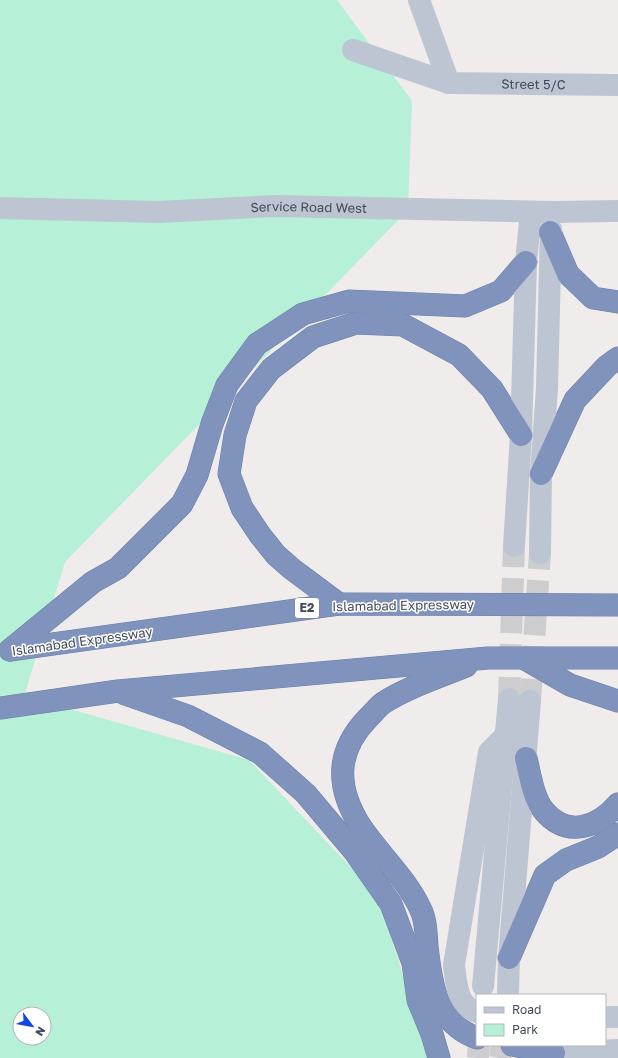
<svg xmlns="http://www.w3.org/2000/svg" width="618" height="1058" font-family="'Golos Text',sans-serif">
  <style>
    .green { fill: #b6f0d6; fill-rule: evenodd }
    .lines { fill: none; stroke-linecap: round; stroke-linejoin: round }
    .minor-tunnel { stroke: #cdccce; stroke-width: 22; stroke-dasharray: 22 11; stroke-linecap: butt }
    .highway-casing { stroke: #6c7ea9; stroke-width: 23 }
    .minor { stroke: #bec5d2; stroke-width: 22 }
    .highway { stroke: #8093bd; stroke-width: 22 }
    .labels { text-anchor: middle; stroke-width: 3; stroke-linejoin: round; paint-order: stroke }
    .shield { fill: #fff; stroke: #7b818b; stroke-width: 1 }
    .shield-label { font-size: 12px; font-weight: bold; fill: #434b59 }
    .street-label { font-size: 13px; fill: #434b59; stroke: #fff }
  </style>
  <rect width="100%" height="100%" fill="#efeceb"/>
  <path class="green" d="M0 0H337L412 101 408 210 65 562 24 696 249 760 378 896 429 1058H0ZM20 1014H44V1038H20Z"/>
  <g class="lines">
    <g class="minor-tunnel">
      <polyline points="509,699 514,546"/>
      <polyline points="530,701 540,553"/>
      <polyline points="478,1058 479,1045"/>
      <polyline points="500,1058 502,1045"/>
    </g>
    <defs>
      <g id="highway">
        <polyline points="550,232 568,274 593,298 618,302"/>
        <polyline points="541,474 575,400 607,366 618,358"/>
        <polyline points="339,604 292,569 276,555 260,535 242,508 229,474 235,435 246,401 271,369 313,337 356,323 403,325 459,355 492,389 521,435"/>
        <polyline points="10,650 93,582 118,568 182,504 197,475 212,424 227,385 257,344 303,314 349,301 465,306 501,291 526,262"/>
        <polyline points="10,650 339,604 618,605"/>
        <polyline points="525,659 570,685 618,701"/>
        <path d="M466 666C439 677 408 687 383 703 378 707 373 713 368 718 335 752 336 788 361 827 379 854 406 878 420 908 426 919 426 933 427 946 431 984 436 1023 477 1038"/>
        <polyline points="125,694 188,716 260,753 306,794 354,851 391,904 413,963 418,1000 432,1034 439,1058"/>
        <polyline points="0,708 118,691 488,658 618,658"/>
        <path d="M526 758C530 774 533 798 544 811 567 838 597 828 618 804"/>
        <polyline points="509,958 545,875 566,860 598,847 618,834"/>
        <polyline points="512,1045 554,1053"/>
      </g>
    </defs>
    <use href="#highway" class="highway-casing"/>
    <g class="minor">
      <polyline points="419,0 449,83"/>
      <path id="s1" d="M353 50 449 83 618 85"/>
      <path id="s2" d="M0 208 158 212 275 206 554 212 618 211"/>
      <polyline points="514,546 521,435 526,262 531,212"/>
      <polyline points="540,553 541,474 547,388 551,229"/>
      <polyline points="483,986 509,699"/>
      <polyline points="508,992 509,958 530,701"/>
      <path d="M477 1012C457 1007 456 982 454 965L489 752 505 736"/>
      <polyline points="605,1017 618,1017"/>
      <polyline points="550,1058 554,1053 618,1050"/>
    </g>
    <use href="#highway" class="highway"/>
  </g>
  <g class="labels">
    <rect class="shield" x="295" y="598" width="24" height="20" rx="3"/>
    <g class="shield-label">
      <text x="307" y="612">E2</text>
    </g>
    <g class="street-label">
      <text dy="5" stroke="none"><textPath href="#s1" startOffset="186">Street 5/C</textPath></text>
      <text dy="5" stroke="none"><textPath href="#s2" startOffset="309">Service Road West</textPath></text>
      <text transform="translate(403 605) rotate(-1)" y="5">Islamabad Expressway</text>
      <text transform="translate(82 641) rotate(-8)" y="5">Islamabad Expressway</text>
    </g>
  </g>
  <rect x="476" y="994" width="130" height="52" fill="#ffffff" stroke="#b4b7bd"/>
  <rect x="484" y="1007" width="20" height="6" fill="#bec5d2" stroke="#b4b7bd"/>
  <text x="512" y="1014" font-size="12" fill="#434b59">Road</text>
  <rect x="484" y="1024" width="20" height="12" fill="#b6f0d6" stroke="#b4b7bd"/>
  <text x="512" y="1034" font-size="12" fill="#434b59">Park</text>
  <g transform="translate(32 1026) rotate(122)"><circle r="19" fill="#ffffff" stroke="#b4b7bd"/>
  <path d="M0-3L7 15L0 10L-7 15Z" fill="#1248e2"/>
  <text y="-6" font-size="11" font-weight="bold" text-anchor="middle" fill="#434b59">N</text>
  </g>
</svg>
